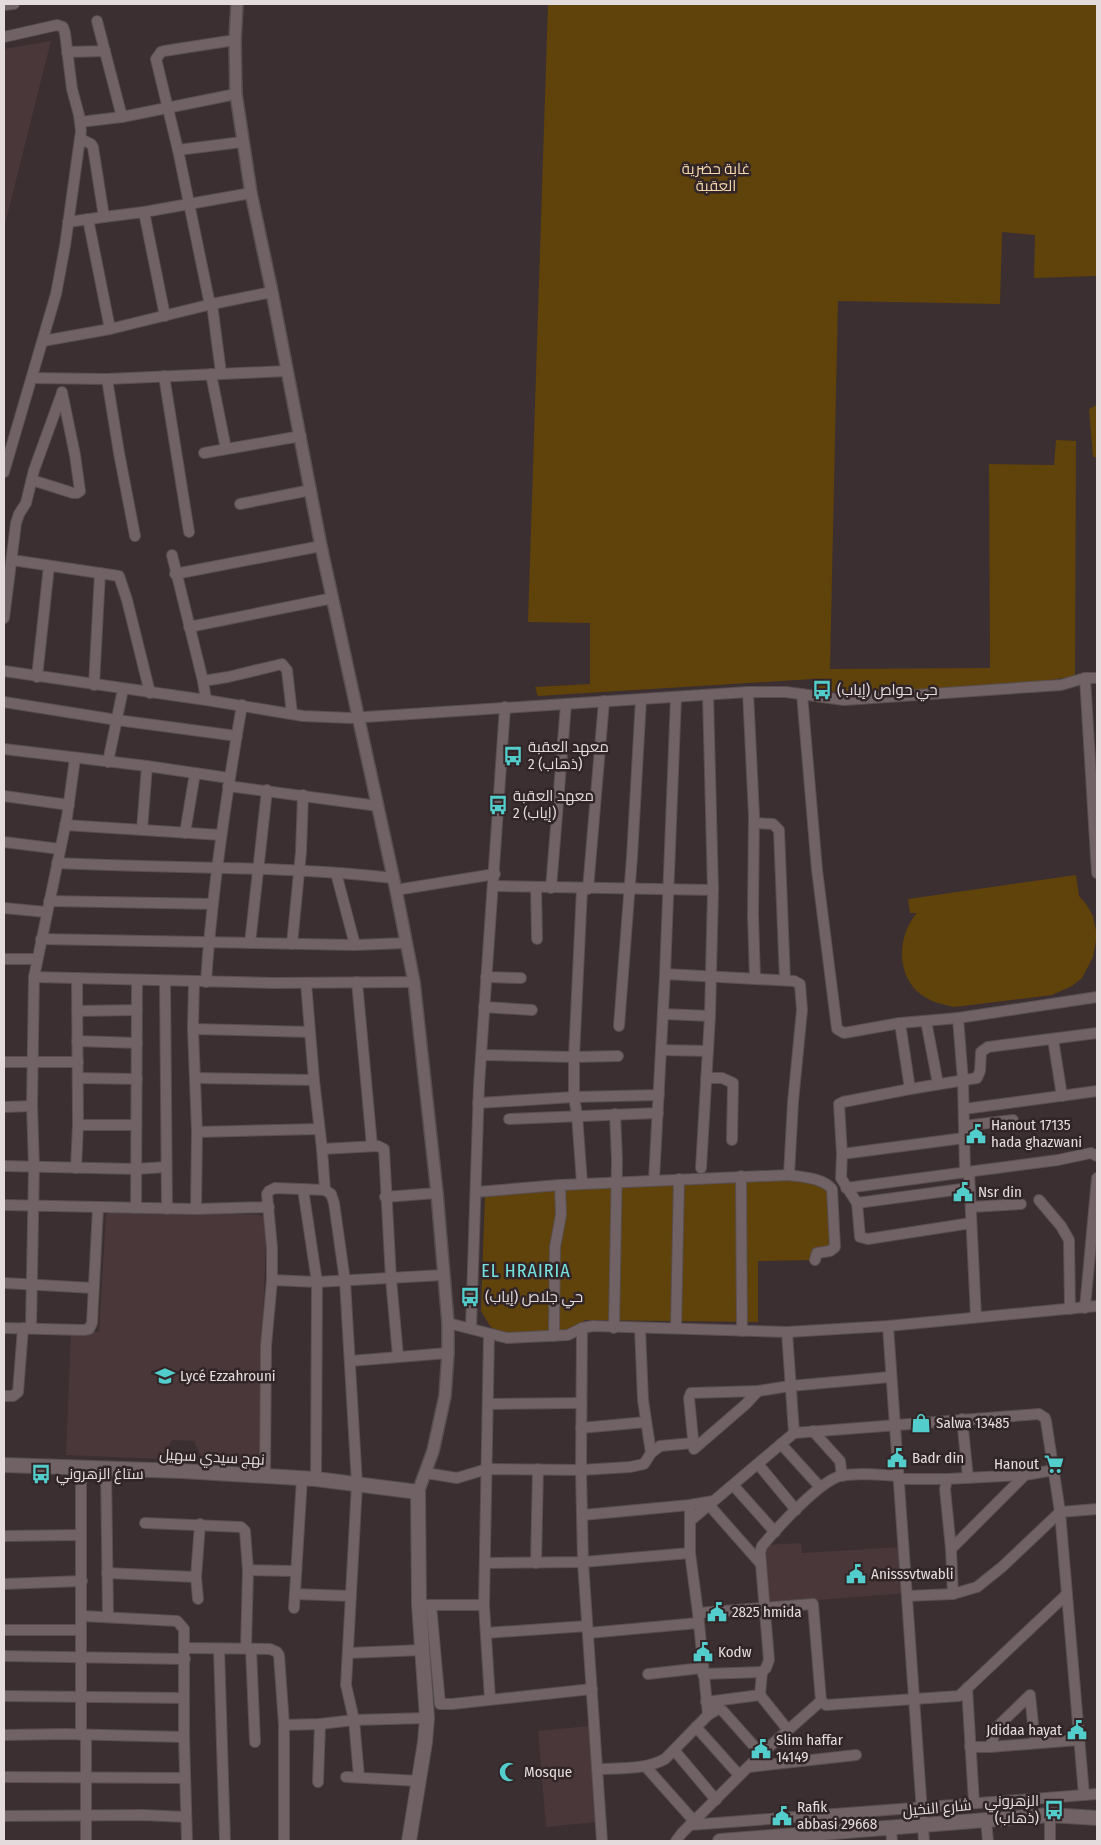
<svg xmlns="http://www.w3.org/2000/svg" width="1101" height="1845" font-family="'Fira Sans Condensed',Cairo,sans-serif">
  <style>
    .built { fill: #4a373a }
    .green { fill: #60420b }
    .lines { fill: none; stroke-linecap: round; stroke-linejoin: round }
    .minor-casing { stroke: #584e50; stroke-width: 12 }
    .tertiary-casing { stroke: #584e50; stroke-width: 14 }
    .secondary-casing { stroke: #584e50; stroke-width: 16 }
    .minor { stroke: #716365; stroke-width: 10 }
    .tertiary { stroke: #716365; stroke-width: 11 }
    .secondary { stroke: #716365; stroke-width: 14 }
    .labels { text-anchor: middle; stroke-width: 5; stroke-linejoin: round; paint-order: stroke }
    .park-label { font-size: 15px; fill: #f5d7ad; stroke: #312527 }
    .poi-label { font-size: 15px; fill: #e3dbdc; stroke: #312527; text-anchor: start }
    .street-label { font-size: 15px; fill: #e3dbdc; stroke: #312527 }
    .quarter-label { font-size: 18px; letter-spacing: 1px; fill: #76e2e0; stroke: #312527 }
  </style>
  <rect width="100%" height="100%" fill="#3b2f31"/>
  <g class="built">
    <polygon points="51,41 4,228 4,49"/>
    <polygon points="114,1209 260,1215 267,1219 262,1338 263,1463 203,1460 194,1441 172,1440 161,1459 66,1455 71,1332 99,1332 106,1215 109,1211"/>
    <polygon points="801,1543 802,1553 902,1547 906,1593 768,1604 764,1545"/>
    <polygon points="589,1726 596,1822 546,1827 538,1731"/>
  </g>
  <g class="green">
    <polygon points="548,4 1097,4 1097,276 1034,278 1035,235 1002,232 1000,304 838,301 830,669 990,668 989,464 1054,465 1056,440 1076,441 1075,676 1019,685 840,693 815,687 813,679 538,696 535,687 590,684 590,623 528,622"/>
    <polygon points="1097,405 1097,457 1093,457 1089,409"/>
    <path d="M1076 875 1079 896 1086 904 1093 916 1097 935 1093 957 1082 978 1072 986 1052 995 954 1007C945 1005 936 1003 928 999 896 982 895 938 917 913H910L908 899Z"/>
    <polygon points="789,1177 830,1187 833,1249 813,1260 758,1261 758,1322 585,1320 572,1331 498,1333 490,1326 481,1311 485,1194"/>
  </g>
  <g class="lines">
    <defs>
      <g id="minor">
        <polyline points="4,5 14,4"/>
        <polyline points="97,21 122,117"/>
        <polyline points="4,37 57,25 63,27 65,33 72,89 79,115 81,131 65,246 56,294 4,472"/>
        <polyline points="67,52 105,51"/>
        <polyline points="80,122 122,117 236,94"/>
        <polyline points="178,150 242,142"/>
        <polyline points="144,212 165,316"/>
        <polyline points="104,217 144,212 251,193"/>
        <polyline points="88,219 110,329"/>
        <polyline points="68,222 104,217 93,147 91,144 81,139"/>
        <polyline points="212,304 221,373"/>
        <polyline points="210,305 178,150 156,59 161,52 164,51 235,40"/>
        <polyline points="43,341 110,329 212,304 272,292"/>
        <polyline points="211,374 226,449"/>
        <polyline points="164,376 189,532"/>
        <polyline points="32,378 107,379 287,371"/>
        <polyline points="107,379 119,453 135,536"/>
        <polyline points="204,453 301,436"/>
        <polyline points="32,480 73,493 77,493 80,491 75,455 62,392"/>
        <polyline points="240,504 311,490"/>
        <polyline points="172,555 203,681 206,700"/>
        <polyline points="12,560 119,576 127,600 150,693"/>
        <polyline points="175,574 321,546"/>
        <polyline points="4,618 16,523 19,514 26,503 34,470 62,393"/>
        <polyline points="189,627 333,598"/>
        <polyline points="4,671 206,700 303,716 350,718 748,692 786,692 844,700 1061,685 1085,678 1097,678"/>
        <polyline points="37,677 49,566"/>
        <polyline points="1085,678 1097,873"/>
        <polyline points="203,681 228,677 282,664 287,670 292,714"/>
        <polyline points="94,685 100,573"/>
        <polyline points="748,692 754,815 753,915 755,978"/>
        <polyline points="802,694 817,870 837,1029 844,1033 900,1023 958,1018 1097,997"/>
        <polyline points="4,702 117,720 237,736"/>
        <polyline points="4,749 147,766 229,778"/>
        <polyline points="108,762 123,689"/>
        <polyline points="228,786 378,806"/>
        <polyline points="4,796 69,805"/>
        <polyline points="754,823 773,824 779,830 785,980"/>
        <polyline points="65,825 221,835"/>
        <polyline points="142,830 147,766"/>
        <polyline points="185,833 195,773"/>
        <polyline points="4,842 60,849"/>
        <path d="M57 863C169 869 282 865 393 878"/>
        <polyline points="336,873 355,945"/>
        <polyline points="494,886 713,890"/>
        <polyline points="536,887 537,939"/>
        <polyline points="551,888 566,704"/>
        <polyline points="588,889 604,701"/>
        <polyline points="396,890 495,874"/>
        <polyline points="49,901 213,904"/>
        <polyline points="4,908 46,912"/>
        <polyline points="41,939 355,945 406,943"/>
        <polyline points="250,943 267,790"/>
        <polyline points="292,944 301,852 303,795"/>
        <polyline points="4,959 37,959"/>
        <polyline points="665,974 794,981 800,984 802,1010 793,1102 789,1175"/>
        <polyline points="34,977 273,983 414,982"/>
        <polyline points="486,977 521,978"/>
        <polyline points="165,981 167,1209"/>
        <polyline points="194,981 193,1029 197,1132 196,1209"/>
        <path d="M206 982C212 889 226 797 242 705"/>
        <polyline points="357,982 372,1146"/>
        <polyline points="306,983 314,1080 322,1149 325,1190"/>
        <polyline points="484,1007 532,1010"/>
        <polyline points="77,1011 137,1010"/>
        <polyline points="663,1014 710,1016"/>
        <polyline points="958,1018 963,1081 965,1172"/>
        <polyline points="926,1021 938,1084"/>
        <polyline points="900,1023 910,1089"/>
        <polyline points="619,1026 632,857 641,699"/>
        <polyline points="193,1029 310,1032"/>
        <polyline points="1053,1039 1062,1096"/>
        <polyline points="77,1041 137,1043"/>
        <polyline points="661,1050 708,1051"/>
        <polyline points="482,1055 574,1057 618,1056"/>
        <polyline points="4,1062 78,1062"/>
        <polyline points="78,1078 137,1079"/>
        <polyline points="195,1078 314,1080"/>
        <polyline points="706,1078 722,1078 733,1083 732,1140"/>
        <polyline points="478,1103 574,1097 659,1095"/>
        <polyline points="4,1107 32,1106"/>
        <polyline points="964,1109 1097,1091"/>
        <polyline points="509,1119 658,1113"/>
        <polyline points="78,1125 136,1125"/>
        <polyline points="964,1126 1013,1120"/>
        <polyline points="197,1132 319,1129"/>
        <polyline points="322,1149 378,1146 384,1149 391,1279 398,1356"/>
        <polyline points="842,1154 964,1138"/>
        <polyline points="4,1166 136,1169 166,1167"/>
        <polyline points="76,1168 78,1125 77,978"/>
        <polyline points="701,1168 710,1016 713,890 708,695"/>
        <polyline points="969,1172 976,1317"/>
        <polyline points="741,1176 742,1331"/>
        <polyline points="654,1180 665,974 676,697"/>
        <polyline points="582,1183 577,1115 574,1097 574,1057 582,889"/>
        <polyline points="846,1188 1058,1160 1091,1153 1097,1156"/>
        <polyline points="303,1189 317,1282 316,1479"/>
        <polyline points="476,1192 560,1185"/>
        <polyline points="385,1197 437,1193"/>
        <polyline points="1039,1200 1061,1226 1069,1240 1070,1309"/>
        <polyline points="857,1203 969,1188"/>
        <polyline points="4,1205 196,1209 269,1207"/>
        <polyline points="971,1207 1021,1204"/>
        <polyline points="136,1208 137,980"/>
        <polyline points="971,1223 868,1239 860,1237 857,1203 841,1178 842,1154 839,1104 843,1102 910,1089 977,1078 980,1071 981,1052 988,1047 1097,1033"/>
        <polyline points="272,1280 317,1282 443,1275"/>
        <polyline points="4,1283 93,1288"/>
        <polyline points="1085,1308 1097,1178"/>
        <polyline points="448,1323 507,1338 568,1335 582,1328 593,1326 787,1332 888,1326 1097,1306"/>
        <polyline points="888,1326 924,1841"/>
        <polyline points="4,1328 84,1330 89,1329 92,1323 98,1208"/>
        <polyline points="31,1328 34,1167 32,1106 34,977 67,817 75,758"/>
        <polyline points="471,1328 479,1085 505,707"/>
        <polyline points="582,1328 581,1470 583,1562 602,1841"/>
        <polyline points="614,1328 617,1160 615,1114"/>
        <polyline points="640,1328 643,1400 651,1453"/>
        <polyline points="676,1328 679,1179"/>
        <polyline points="787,1332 794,1433"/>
        <polyline points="489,1334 484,1605 490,1699"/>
        <path d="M554 1336 555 1247 561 1215 560 1185 789 1175C802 1177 823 1178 832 1189L835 1247 830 1251 817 1253 815 1260"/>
        <polyline points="350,1361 448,1353"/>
        <polygon points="758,1391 746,1404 694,1449 689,1398 691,1393"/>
        <polyline points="758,1391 790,1386 890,1377"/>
        <polyline points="4,1396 13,1396 18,1392 23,1328"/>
        <polyline points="488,1404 581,1403"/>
        <polyline points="962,1419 968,1478"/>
        <polyline points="581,1428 646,1422"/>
        <polyline points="813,1431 840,1461 842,1476"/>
        <polyline points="781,1444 820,1487"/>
        <polyline points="758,1464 796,1510"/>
        <polyline points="81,1468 81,1735"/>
        <polyline points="106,1469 108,1616"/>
        <polyline points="426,1473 457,1478 487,1469 581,1470 630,1467 644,1464 651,1453 660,1446 693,1443"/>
        <polyline points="265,1476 266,1346 272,1280 272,1248 267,1194 269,1191 275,1188 325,1190 331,1194 334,1203 345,1281 357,1484 346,1685 354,1720 359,1777"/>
        <polyline points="899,1479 947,1479"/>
        <polyline points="733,1485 775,1532"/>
        <polyline points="709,1505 761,1564"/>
        <polyline points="583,1515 690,1505 713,1501"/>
        <polyline points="690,1521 794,1433 1039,1414 1045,1418 1046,1421 1060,1512 1084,1795"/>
        <polyline points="145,1523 241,1527 245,1531 248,1570 246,1648"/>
        <polyline points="4,1536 80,1535"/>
        <polyline points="951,1549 945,1489 947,1479 1025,1475"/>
        <polyline points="486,1563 583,1562 690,1553"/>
        <polyline points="536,1563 538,1469"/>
        <polyline points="248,1570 295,1571"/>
        <polyline points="107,1573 196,1577"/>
        <polyline points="4,1584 82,1581"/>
        <polyline points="295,1594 351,1596"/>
        <polyline points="953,1594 951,1549 1025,1475 1054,1470"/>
        <polyline points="907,1596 953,1594 977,1587 1002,1567 1060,1512 1097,1509"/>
        <polyline points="198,1599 196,1577 200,1524"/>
        <polyline points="425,1605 484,1605"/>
        <polyline points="431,1605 440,1704 452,1704 592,1689"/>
        <polyline points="294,1608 302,1478"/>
        <polyline points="698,1613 813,1604 821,1701 826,1705 959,1696 1067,1594"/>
        <polyline points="82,1616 177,1621 184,1629 184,1737 187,1841"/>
        <polyline points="4,1630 81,1630"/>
        <polyline points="486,1633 587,1626"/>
        <polyline points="588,1633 698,1623"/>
        <polyline points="185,1648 270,1649 277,1652 279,1655 284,1725 284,1841"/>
        <polyline points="219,1649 225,1841"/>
        <polyline points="251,1649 255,1742"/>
        <polyline points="348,1653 423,1650"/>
        <polyline points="4,1656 185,1659"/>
        <polyline points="648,1674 702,1668"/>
        <polyline points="703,1674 762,1672"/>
        <polyline points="967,1688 974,1803"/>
        <path d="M760 1695 762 1672 766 1668 769 1660 760 1552 762 1546C777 1528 819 1482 840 1476 858 1472 880 1475 899 1476"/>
        <polyline points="4,1696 184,1698"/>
        <polyline points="706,1702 760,1695 788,1730"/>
        <polyline points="708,1715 718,1709 722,1710 761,1754"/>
        <polyline points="284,1725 320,1724 354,1720 427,1718"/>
        <polyline points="696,1727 739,1775"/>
        <polyline points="4,1735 65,1734 184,1737"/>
        <polyline points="970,1747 990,1747 1079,1740"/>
        <polyline points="990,1747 997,1727 1030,1695 1035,1743"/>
        <polyline points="674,1750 716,1800"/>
        <polyline points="645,1766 694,1821"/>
        <polyline points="749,1767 856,1755"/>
        <path d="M597 1769C620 1768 645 1770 665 1759L708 1715 698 1613 690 1553V1505"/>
        <polyline points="4,1777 185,1778"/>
        <polyline points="346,1777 419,1781"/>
        <polyline points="318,1782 320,1724"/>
        <polyline points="4,1816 143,1815 186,1817"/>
        <polyline points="986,1821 988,1841"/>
        <polyline points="690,1825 1097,1794"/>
        <polyline points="891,1829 892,1841"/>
        <polyline points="86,1841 86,1735"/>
        <polyline points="676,1841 682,1833 761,1754 821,1701"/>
        <polyline points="1050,1841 1050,1815"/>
      </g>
      <polyline id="tertiary" points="237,4 235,40 236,94 251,193 272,292 321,546 396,890 414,982 437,1193 448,1323 448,1353 445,1396 433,1451 418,1492"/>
      <g id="secondary">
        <polyline points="4,1465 182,1471 316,1479 418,1492 419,1605 427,1718 425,1742 409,1841"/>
        <polyline points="720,1841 1050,1815 1097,1818"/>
      </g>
    </defs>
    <use href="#minor" class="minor-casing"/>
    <use href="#tertiary" class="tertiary-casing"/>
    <use href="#secondary" class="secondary-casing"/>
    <use href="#minor" class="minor"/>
    <use href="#tertiary" class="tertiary"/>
    <use href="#secondary" class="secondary"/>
  </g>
  <defs>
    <symbol id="bus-bare" viewBox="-9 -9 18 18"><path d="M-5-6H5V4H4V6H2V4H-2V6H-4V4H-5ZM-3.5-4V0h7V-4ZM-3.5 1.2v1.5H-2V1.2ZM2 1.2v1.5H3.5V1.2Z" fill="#53cdcb" stroke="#312527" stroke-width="2.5" paint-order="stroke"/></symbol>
    <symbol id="civic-bare" viewBox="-9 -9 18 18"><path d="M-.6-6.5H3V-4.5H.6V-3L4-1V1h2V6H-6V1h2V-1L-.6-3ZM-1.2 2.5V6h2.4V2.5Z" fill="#53cdcb" stroke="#312527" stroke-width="2.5" paint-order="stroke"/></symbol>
    <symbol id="school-bare" viewBox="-9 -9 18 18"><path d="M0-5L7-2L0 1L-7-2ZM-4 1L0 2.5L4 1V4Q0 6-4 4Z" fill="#53cdcb" stroke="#312527" stroke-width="2.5" paint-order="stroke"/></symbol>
    <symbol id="shop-bare" viewBox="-9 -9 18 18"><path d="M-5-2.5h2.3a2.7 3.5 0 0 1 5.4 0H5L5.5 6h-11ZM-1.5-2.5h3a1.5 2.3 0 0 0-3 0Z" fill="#53cdcb" stroke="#312527" stroke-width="2.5" paint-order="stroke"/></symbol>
    <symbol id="supermarket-bare" viewBox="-9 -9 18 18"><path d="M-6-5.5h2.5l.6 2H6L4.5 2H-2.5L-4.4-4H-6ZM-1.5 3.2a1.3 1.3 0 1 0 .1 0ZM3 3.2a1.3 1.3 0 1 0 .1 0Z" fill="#53cdcb" stroke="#312527" stroke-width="2.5" paint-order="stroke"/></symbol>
    <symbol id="mosque-bare" viewBox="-9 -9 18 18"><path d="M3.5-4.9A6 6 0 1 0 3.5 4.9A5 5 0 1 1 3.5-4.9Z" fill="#53cdcb" stroke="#312527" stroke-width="2.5" paint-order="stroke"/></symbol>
  </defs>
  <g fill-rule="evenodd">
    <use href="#bus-bare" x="808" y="676" width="28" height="28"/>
    <use href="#bus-bare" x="499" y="742" width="28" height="28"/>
    <use href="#bus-bare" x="484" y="791" width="28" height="28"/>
    <use href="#civic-bare" x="962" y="1120" width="28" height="28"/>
    <use href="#civic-bare" x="949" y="1178" width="28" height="28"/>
    <use href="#bus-bare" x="456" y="1283" width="28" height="28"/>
    <use href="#school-bare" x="151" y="1362" width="28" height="28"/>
    <use href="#shop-bare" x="907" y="1409" width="28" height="28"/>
    <use href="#civic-bare" x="883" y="1444" width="28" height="28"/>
    <use href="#supermarket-bare" x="1040" y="1450" width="28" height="28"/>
    <use href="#bus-bare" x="27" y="1460" width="28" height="28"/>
    <use href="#civic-bare" x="842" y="1560" width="28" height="28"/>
    <use href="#civic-bare" x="703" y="1598" width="28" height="28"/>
    <use href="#civic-bare" x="689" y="1638" width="28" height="28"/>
    <use href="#civic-bare" x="1063" y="1716" width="28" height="28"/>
    <use href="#civic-bare" x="747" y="1735" width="28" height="28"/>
    <use href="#mosque-bare" x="495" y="1758" width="28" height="28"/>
    <use href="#bus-bare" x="1040" y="1796" width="28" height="28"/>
    <use href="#civic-bare" x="768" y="1802" width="28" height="28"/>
  </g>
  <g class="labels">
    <g class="park-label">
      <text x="716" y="174">غابة حضرية<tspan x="716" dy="17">العقبة</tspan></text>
    </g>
    <g class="poi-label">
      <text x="837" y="695">حي حواص (إياب)</text>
      <text x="528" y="752">معهد العقبة<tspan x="528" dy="17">2 (ذهاب)</tspan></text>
      <text x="513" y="801">معهد العقبة<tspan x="513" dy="17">2 (إياب)</tspan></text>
      <text x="991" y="1130">Hanout 17135<tspan x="991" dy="17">hada ghazwani</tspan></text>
      <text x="978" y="1197">Nsr din</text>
      <text x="485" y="1302">حي جلاص (إياب)</text>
      <text x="180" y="1381">Lycé Ezzahrouni</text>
      <text x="936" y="1428">Salwa 13485</text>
      <text x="912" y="1463">Badr din</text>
      <text x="1039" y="1469" text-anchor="end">Hanout</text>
      <text x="56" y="1479">ستاغ الزهروني</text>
      <text x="871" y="1579">Anisssvtwabli</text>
      <text x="732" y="1617">2825 hmida</text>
      <text x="718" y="1657">Kodw</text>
      <text x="1062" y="1735" text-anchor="end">Jdidaa hayat</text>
      <text x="776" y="1745">Slim haffar<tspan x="776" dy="17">14149</tspan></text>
      <text x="524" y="1777">Mosque</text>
      <text x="1039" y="1806" text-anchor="end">الزهروني<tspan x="1039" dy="17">(ذهاب)</tspan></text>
      <text x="797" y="1812">Rafik<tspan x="797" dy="17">abbasi 29668</tspan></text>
    </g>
    <g class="street-label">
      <text transform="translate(212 1457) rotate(3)" y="5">نهج سيدي سهيل</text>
      <text transform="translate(937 1808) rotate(-5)" y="5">شارع النخيل</text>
    </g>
    <g class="quarter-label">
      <text x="526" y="1277">EL HRAIRIA</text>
    </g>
  </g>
  <rect width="1101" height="1845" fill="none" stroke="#e3dbdc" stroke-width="10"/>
</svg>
